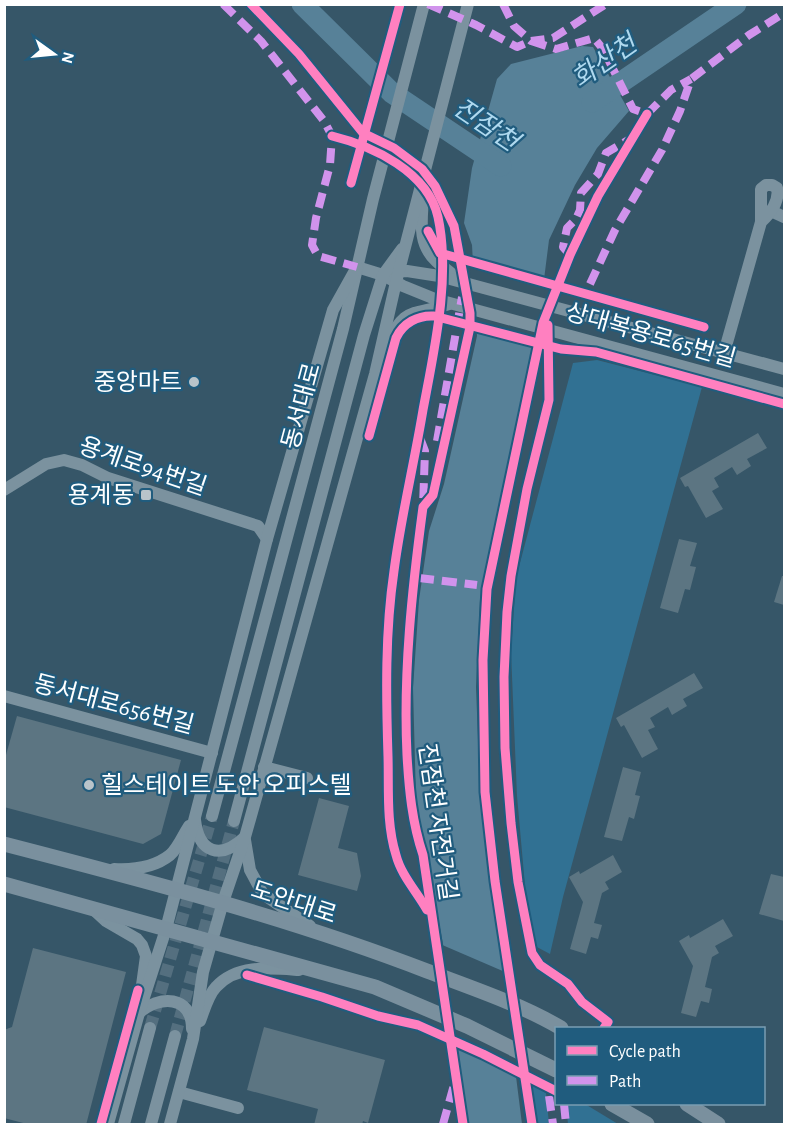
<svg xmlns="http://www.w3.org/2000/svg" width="789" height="1129" font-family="'Alegreya Sans','Noto Sans KR',sans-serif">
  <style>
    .green { fill: #317193 }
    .water { fill: #578198 }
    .pier { fill: #365668 }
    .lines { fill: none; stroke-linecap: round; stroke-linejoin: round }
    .river { stroke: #578198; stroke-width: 21 }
    .building { fill: #5c7582 }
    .minor-tunnel { stroke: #546f7f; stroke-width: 12; stroke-dasharray: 12 6; stroke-linecap: butt }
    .minor { stroke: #7b929f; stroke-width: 12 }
    .major { stroke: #7a909e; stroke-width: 15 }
    .quiet { stroke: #d193ec; stroke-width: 8; stroke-dasharray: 15 8; stroke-linecap: butt }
    .cycleway-casing { stroke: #205c7e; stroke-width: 13 }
    .cycleway { stroke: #ff80c0; stroke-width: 9 }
    .poi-dot { fill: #b9c4ca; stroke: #205c7e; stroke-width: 2 }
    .labels { text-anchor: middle; stroke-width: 4.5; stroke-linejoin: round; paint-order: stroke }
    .street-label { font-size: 24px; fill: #fff; stroke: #205c7e }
    .poi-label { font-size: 24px; fill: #fff; stroke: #205c7e; text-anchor: end }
    .water-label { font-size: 26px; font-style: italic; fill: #afd9ef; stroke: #205c7e }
  </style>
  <rect width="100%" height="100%" fill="#365668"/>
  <g class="green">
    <polygon points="597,360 702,387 563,897 550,954 535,946 528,919 517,796 511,652 516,578 573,363"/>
    <polygon points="528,1083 546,1093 549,1124 533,1124"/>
    <polygon points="566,1104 585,1104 618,1124 568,1124"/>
  </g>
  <polygon class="water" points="582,46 593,47 629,111 597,148 575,185 549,240 540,311 526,382 480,599 476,687 480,791 522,1124 468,1124 443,944 416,799 413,688 419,600 429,531 444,484 477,336 472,245 464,223 472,168 497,79 511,64"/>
  <g class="pier">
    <polygon points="470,257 547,278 536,348 474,331"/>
    <polygon points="440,944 505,972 519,1076 453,1045"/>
  </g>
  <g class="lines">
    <g class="river">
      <polyline points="302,4 392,93 501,166"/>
      <polyline points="592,102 736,4"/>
    </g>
  </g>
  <g class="building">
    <polygon points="758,433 767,448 747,459 751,466 737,475 732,467 714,478 719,487 712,491 723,509 706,518 688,486 685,487 680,478"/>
    <polygon points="679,539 697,543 690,566 696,567 690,590 685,589 678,613 660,608"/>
    <polygon points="782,576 784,576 784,605 774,602"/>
    <polygon points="694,673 703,688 683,699 687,706 672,715 668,707 650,718 655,727 648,730 658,749 642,758 624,725 621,727 616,718"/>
    <polygon points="17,716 181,760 161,834 143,844 4,807 4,762"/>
    <polygon points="623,767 641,772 635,795 640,796 634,819 629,817 622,841 604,837"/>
    <polygon points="319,798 349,806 338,848 357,853 361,876 357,891 298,875"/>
    <polygon points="613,855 622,872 605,882 609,889 602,893 594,923 602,925 598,939 591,937 586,954 570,949 583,902 569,877 579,871 580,874"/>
    <polygon points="771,874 784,877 784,921 759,914"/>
    <polygon points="723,919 733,936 715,946 719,953 712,957 705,987 712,989 709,1003 701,1001 696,1017 681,1013 693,966 679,941 689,935 690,938"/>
    <polygon points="33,948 126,972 86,1125 31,1125 4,1118 4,1030 12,1027"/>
    <polygon points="264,1027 385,1060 368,1123 363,1121 362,1125 314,1125 318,1109 247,1090"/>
  </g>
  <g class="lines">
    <g class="minor-tunnel">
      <polyline points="150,1028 212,816"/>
      <polyline points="175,1036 234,821"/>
    </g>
    <g class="minor">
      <path d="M423 197C422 220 417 243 436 261 444 269 451 271 457 280"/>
      <polyline points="771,211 784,217"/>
      <polyline points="357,267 383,275 403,286 435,299 784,394"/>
      <polyline points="393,272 407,271 439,276 784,369"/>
      <path d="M387 346C404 305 414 316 449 304"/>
      <path d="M724 353 761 222V189L766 185H772L777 188C780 201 770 214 761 222"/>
      <polyline points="4,490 46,464 64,460 82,465 108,478 258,526 267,539"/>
      <polyline points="4,696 212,753"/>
      <polyline points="264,767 307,778"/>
      <polyline points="212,816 343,329 373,199 424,4"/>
      <path d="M195 820C199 853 220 860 244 838"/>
      <polyline points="234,821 364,335 383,275 402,249"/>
      <polyline points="245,840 250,870 263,894 310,926"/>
      <path d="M114 869C133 870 155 867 170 855 178 848 183 835 189 826"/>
      <polyline points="93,909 106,921 137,939 142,945 146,956 142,985"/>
      <path d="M139 1013C159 995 192 995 192 1029"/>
      <path d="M200 1021C204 1011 208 995 216 987 237 964 271 968 299 970"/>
      <polyline points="179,1092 238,1108"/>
      <polyline points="108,1124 139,1013 166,929 267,539 333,310 357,267"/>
      <polyline points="124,1124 150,1028"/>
      <polyline points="151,1124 175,1036"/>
      <polyline points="170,1124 193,1039 203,972 223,902 245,837 375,374 396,282 468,4"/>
    </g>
    <g class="major">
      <path d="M4 844C147 881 290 918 427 971 472 988 520 1004 561 1028"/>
      <polyline points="4,884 375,987 467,1026 556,1070"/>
      <polyline points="612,1104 647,1124"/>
      <polyline points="687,1104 718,1124"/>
    </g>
    <g class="quiet">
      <polyline points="223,4 261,41 324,121 332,136 330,165 316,218 312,245 318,256 357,267"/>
      <polyline points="428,4 476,25 517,47 531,41 556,49 594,38 603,49 633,109 647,114 671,90 691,79"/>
      <polyline points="503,4 514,26 531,41 553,38 606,4"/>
      <polyline points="570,255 563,247 567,228 576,219 580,210 581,193 598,174 606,153 630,139"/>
      <polyline points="590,284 615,230 662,150 680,111 691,79 749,35 784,13"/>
      <polyline points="420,438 425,451 423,506"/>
      <polyline points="437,441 462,297"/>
      <polyline points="419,578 477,585"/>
      <polyline points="549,1096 553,1124"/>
      <polyline points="564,1104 566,1124"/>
      <polyline points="443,1124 454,1085"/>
    </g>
    <defs>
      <g id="cycleway">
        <path d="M251 4 299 54 363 133 394 148 422 169 435 186 454 226 470 313V327L433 495 423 507C412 589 403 673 407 755 409 790 412 822 423 855L463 1124"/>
        <path d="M332 136C373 146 428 172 438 217 451 277 434 351 423 410 414 464 401 517 394 571 385 632 386 695 388 756 389 788 386 823 396 855 401 875 417 892 427 910"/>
        <polyline points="351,183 400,4"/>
        <polyline points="428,231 440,253 704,327"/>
        <polyline points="548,325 549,400 527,489 511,576 507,612 504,677 505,748 511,823 518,882 532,953 540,965 568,984 582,1002 608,1022 604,1028"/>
        <path d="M369 436 396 338C403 323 418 315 434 316L561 349 596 352 784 404"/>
        <polyline points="247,975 322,997 378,1016 418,1025 483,1054 556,1091"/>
        <polyline points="101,1124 138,990"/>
        <polyline points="532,1124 495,881 485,792 483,660 487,589 543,323 570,255 598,196 647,114"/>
      </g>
    </defs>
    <use href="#cycleway" class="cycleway-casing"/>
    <use href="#cycleway" class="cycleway"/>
  </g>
  <g class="poi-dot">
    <circle cx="194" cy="382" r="6"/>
    <rect x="140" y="489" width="12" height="12" rx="3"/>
    <circle cx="89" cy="785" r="6"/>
  </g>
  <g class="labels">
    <g class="street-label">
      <text transform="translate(651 335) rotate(16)" y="8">상대복용로65번길</text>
      <text transform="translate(301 406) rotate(-75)" y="8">동서대로</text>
      <text transform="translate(143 466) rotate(19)" y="8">용계로94번길</text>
      <text transform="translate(114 704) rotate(15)" y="8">동서대로656번길</text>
      <text transform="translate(438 822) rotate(82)" y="8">진잠천 자전거길</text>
      <text transform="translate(294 902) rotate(18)" y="8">도안대로</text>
    </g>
    <g class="poi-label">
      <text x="182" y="390">중앙마트</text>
      <text x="134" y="503">용계동</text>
      <text x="101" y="793" text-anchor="start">힐스테이트 도안 오피스텔</text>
    </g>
    <g class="water-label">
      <text transform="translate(604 61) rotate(-35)" y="9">화산천</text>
      <text transform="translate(486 124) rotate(34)" y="9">진잠천</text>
    </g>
  </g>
  <rect width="789" height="1129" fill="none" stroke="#ffffff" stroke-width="12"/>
  <rect x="555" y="1027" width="210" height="78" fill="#205c7e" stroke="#799db2" stroke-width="1.5"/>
  <rect x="567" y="1046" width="30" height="9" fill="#ff80c0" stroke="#799db2" stroke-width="1.5"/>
  <text x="609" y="1057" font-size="18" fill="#ffffff">Cycle path</text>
  <rect x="567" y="1076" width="30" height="9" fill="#d193ec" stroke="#799db2" stroke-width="1.5"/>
  <text x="609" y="1087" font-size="18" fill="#ffffff">Path</text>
  <g transform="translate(54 54) rotate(105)" stroke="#205c7e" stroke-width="4.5" paint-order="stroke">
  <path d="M0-4.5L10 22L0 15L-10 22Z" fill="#ffffff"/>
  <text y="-9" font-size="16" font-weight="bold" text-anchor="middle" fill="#ffffff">N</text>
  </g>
</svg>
